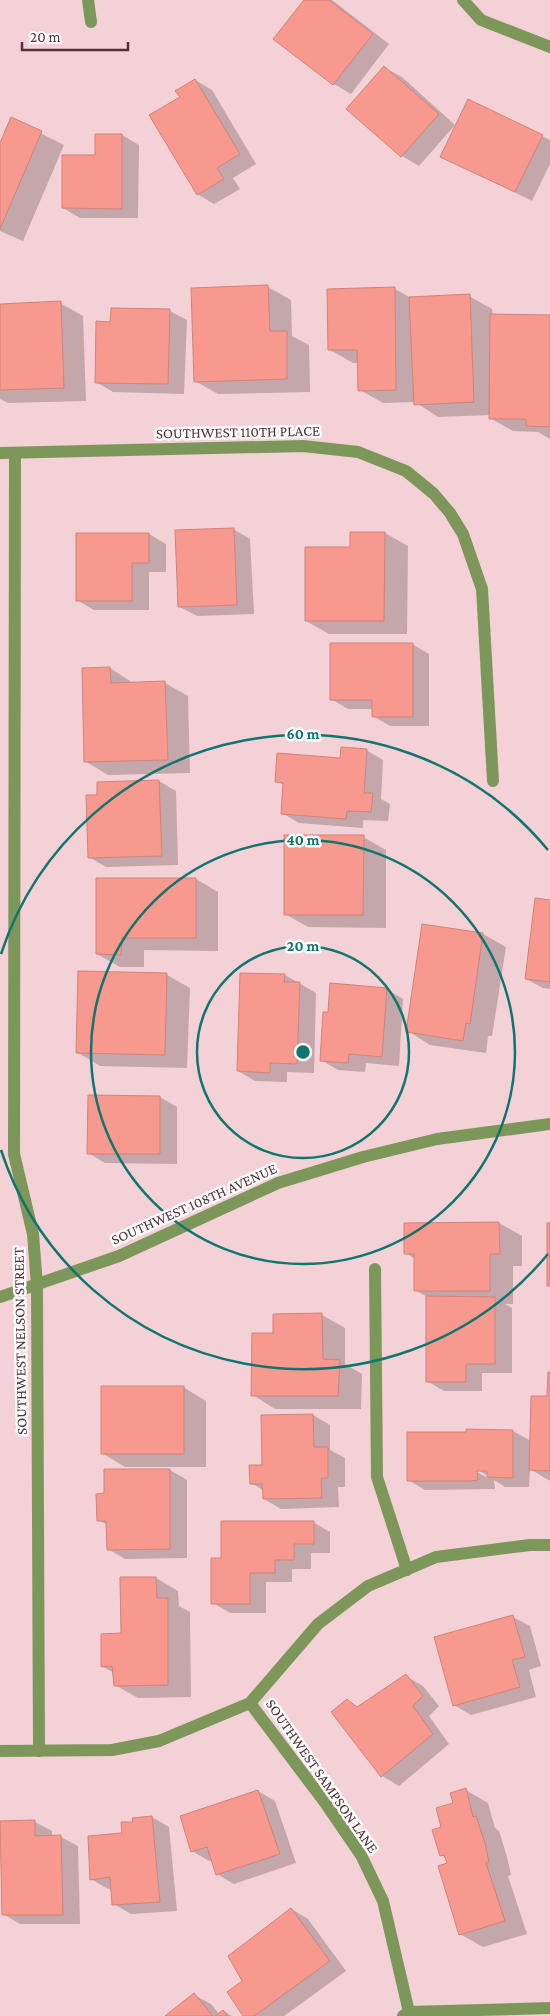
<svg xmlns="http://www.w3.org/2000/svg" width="550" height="2016" font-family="'Crimson Pro',serif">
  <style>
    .shadow { fill: #0003; fill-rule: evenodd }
    .building { fill: #f7998e; stroke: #d28379 }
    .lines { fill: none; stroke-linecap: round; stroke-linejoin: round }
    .minor { stroke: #7c9759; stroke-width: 12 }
    .ring { fill: none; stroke: #0f766e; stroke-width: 2.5 }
    .labels { text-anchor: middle; stroke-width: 5; stroke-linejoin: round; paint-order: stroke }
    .street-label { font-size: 15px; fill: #533138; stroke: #fcfcfc }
    .centre { fill: #0f766e; stroke: #fcfcfc; stroke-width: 2.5 }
    .ring-label { font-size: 15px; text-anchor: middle; font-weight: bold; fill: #0f766e; stroke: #fcfcfc; stroke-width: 5; stroke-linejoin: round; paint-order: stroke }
  </style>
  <rect width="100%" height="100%" fill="#f4d1d6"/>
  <g class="shadow">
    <polygon points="305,0 332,0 389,44 351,94 334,84 275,39"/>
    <polygon points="385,68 402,77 455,125 419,166 402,156"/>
    <polygon points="195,80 212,90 256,164 233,178 240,189 214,204 197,194 181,98"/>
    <polygon points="12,119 64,145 23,241 0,231 0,146"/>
    <polygon points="97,135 122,135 139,145 138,218 80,218 63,208 97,157"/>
    <polygon points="542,136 550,140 550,164 532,201 442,156"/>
    <polygon points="268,287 291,300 292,336 309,345 310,392 218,394 195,381 192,289"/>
    <polygon points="395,289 411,298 469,296 492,309 493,316 550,316 550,439 538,432 513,431 490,418 490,415 438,417 415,402 383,403 360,390 359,363 353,363 330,350"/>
    <polygon points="60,303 83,316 86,401 8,403 0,399 0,305"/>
    <polygon points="170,311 187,320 184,394 113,392 96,382 111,323"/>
    <polygon points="233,529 250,539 254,614 197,616 180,607"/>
    <polygon points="385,533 408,546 407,634 329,634 306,621 351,548"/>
    <polygon points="149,534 166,544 166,572 149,572 149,610 94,610 77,600"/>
    <polygon points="412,644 429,654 429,726 390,726 373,716 373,709 348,709 331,699"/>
    <polygon points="110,668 133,683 165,683 188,696 190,773 108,775 85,761"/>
    <polygon points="366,750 383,760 381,799 390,804 388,821 363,820 363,828 299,823 282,813 284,785 276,781"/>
    <polygon points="159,781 176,791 178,865 106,867 89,857 98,783"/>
    <polygon points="363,837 386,850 386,928 308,927 285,914"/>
    <polygon points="196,879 218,892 218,951 144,950 144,967 120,967 97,954"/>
    <polygon points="550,901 550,989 543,988 526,979"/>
    <polygon points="423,925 483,934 506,947 492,1036 488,1036 486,1053 430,1045 408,1031"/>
    <polygon points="167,975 190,988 187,1068 100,1066 77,1052"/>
    <polygon points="285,975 316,993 314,1073 287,1072 287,1082 255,1081 238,1071"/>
    <polygon points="386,989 403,999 399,1066 366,1063 365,1072 338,1070 321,1060 329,1013"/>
    <polygon points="160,1097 177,1107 177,1164 105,1163 88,1153"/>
    <polygon points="499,1223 522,1236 522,1266 513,1266 513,1304 505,1304 512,1308 512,1373 482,1373 482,1391 444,1391 427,1381 427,1297 415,1290 415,1259 406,1253"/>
    <polygon points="322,1315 345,1328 345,1364 362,1374 361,1409 275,1409 253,1395"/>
    <path d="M550 1373V1481L530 1469 529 1487H505L494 1480 495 1489 425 1490 408 1480V1433L513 1431 531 1441 548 1397ZM473 1467 488 1476V1478L471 1469Z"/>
    <polygon points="183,1387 206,1401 206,1467 125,1467 102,1453"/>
    <polygon points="313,1415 330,1425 330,1450 345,1458 345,1487 338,1487 339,1507 281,1509 264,1499 263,1490 251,1483 263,1466"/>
    <polygon points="170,1470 187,1480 187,1558 125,1559 108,1549 108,1525 98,1520 105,1494"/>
    <polygon points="313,1522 330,1532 330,1553 311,1553 311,1569 292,1569 292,1582 266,1582 266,1613 230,1613 213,1603 223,1559"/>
    <polygon points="156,1578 178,1591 179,1606 190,1612 191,1697 138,1698 115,1685 114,1673 102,1666"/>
    <polygon points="513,1617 530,1626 541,1666 529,1670 536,1697 471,1715 454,1705"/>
    <polygon points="406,1676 423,1686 439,1706 429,1716 449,1744 399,1786 382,1776 333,1712 347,1701 359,1707"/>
    <polygon points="466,1790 488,1803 495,1828 499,1831 507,1857 511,1875 508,1876 527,1934 483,1947 460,1934 448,1864 447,1859 441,1855 442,1828 455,1804"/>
    <polygon points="258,1791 275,1801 296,1863 234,1884 217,1874 213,1860 209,1861 192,1851"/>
    <polygon points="152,1817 169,1827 177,1911 131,1914 114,1904 112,1888 108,1889 91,1879 123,1834 134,1823"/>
    <polygon points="35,1822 52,1831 52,1837 61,1837 78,1846 80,1924 20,1924 3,1914"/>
    <polygon points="291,1909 308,1919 346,1971 284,2016 244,2016 244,1981"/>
    <polygon points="194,1995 211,2004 219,2014 223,2011 232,2016 167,2016"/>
  </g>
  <g class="building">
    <polygon points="304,0 329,0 373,34 333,85 273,39"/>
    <polygon points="384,66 439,114 401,157 346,109"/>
    <polygon points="195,79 240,154 217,168 224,179 197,195 149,115 180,97 175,91"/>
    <polygon points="468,99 543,135 515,192 440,157"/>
    <polygon points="11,117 42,131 0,229 0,143"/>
    <polygon points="95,134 122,134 122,209 62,208 62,155 95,155"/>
    <polygon points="268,285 270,331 287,331 287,379 194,382 191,288"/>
    <polygon points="395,287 396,390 358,391 357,350 328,350 327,289"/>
    <polygon points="470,294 474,402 414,405 409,297"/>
    <polygon points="61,301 64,388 0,390 0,304"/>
    <polygon points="111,308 170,309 168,384 95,383 96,321 110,322"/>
    <polygon points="490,314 550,315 550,427 526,426 526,419 489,419"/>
    <polygon points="234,528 237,605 178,607 175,530"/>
    <polygon points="350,532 385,532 384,621 305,621 305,547 350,547"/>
    <polygon points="76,533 149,533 149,563 132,563 132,601 76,601"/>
    <polygon points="330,643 413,643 413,717 372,717 372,700 330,700"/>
    <polygon points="110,667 111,683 165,681 168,760 84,762 82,668"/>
    <polygon points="341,747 367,749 364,793 373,793 371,812 347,811 346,819 281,814 283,783 275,782 277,753 340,758"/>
    <polygon points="159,780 162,856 88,858 86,795 97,795 97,782"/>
    <polygon points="284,835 364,835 363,915 284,915"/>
    <polygon points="96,878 196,878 196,938 122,938 121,955 96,954"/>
    <polygon points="535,898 550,900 550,982 525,979"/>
    <polygon points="422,924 483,933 470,1024 466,1023 463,1041 406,1032"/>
    <polygon points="78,971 167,973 165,1055 76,1053"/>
    <polygon points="240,973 285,974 284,982 300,982 297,1064 270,1063 270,1073 237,1071"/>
    <polygon points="330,983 387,988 382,1057 349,1054 348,1063 320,1061 323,1012 328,1012"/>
    <polygon points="88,1095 160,1096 160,1154 87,1154"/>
    <polygon points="499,1222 500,1254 490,1254 490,1291 414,1291 414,1254 404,1254 404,1223"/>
    <rect x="547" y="1223" width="3" height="63"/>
    <polygon points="426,1296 495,1297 495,1364 466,1364 466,1382 426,1382"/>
    <polygon points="322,1313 323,1359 340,1360 338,1396 251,1396 252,1333 273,1333 273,1314"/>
    <polygon points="548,1372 550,1372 550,1471 529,1470 531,1396 547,1396"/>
    <rect x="101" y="1386" width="83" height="68"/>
    <polygon points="313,1414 314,1447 328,1447 328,1478 321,1478 322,1498 263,1499 262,1484 250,1484 249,1465 262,1465 261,1415"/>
    <polygon points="466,1429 513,1430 513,1478 487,1477 487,1471 477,1471 478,1480 470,1481 407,1481 407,1432 466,1432"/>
    <polygon points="104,1469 170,1469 170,1549 107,1550 106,1521 97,1521 96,1494 104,1493"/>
    <polygon points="221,1521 314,1521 314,1544 294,1544 294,1560 275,1560 275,1573 250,1573 250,1604 211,1604 211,1558 221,1558"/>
    <polygon points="120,1577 156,1577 157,1598 168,1598 168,1685 114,1686 112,1666 101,1667 101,1634 121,1633"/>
    <polygon points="513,1615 525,1657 512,1660 520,1687 453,1706 434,1637"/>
    <polygon points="406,1674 423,1696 413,1706 433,1734 381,1777 331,1712 347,1699 357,1707"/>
    <polygon points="466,1788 473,1817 476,1816 485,1843 489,1862 486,1863 505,1921 459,1935 438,1866 447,1863 444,1855 440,1856 432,1830 441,1827 436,1808 453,1803 450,1793"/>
    <polygon points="258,1790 280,1854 216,1875 207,1847 191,1852 180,1816"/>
    <polygon points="152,1816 160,1902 112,1905 110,1877 90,1880 88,1836 122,1833 121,1822 133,1822 132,1818"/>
    <polygon points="35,1820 35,1836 61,1835 63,1915 2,1915 0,1821"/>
    <polygon points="291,1908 330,1961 254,2016 243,2016 227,1992 242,1981 228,1956"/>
    <polygon points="194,1993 213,2016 165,2016"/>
    <polygon points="223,2010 228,2016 215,2016"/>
  </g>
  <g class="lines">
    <g class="minor">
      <polyline points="88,0 91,22"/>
      <polyline points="463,0 481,20 550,47"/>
      <polyline points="0,453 303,446 358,452 406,471 434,494 450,513 463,534 482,589 493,781"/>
      <polyline points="15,453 14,1154 33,1234 37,1285 39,1751"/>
      <polyline points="375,1269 377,1477 407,1570"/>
      <polyline points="0,1297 119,1256 278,1183 363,1157 437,1139 550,1124"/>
      <polyline points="250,1703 326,1804 361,1855 383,1901 409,2012"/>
      <polyline points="0,1751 112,1750 159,1741 250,1703 318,1624 368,1586 436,1557 530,1545 550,1545"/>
      <polyline points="403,2016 409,2012 550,2008"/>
    </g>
  </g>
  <g class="ring">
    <circle cx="303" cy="1052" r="106"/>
    <circle cx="303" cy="1052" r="212"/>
    <path d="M548 1254A318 318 0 0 1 1 1150M1 954A318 318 0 0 1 548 850"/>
  </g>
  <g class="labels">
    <g class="street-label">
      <text transform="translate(238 432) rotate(-1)" y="5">SOUTHWEST 110TH PLACE</text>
      <text transform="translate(194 1204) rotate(-24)" y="5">SOUTHWEST 108TH AVENUE</text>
      <text transform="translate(20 1341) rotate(-91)" y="5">SOUTHWEST NELSON STREET</text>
      <text transform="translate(322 1776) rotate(55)" y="5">SOUTHWEST SAMPSON LANE</text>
    </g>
  </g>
  <circle cx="303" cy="1052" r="8" class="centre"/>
  <g class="ring-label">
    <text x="303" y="739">60 m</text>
    <text x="303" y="845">40 m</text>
    <text x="303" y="951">20 m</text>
  </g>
  <path d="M22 42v8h106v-8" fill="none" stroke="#533138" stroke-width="2.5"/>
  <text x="30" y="42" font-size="15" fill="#533138" stroke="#fcfcfc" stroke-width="4" paint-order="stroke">20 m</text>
</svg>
